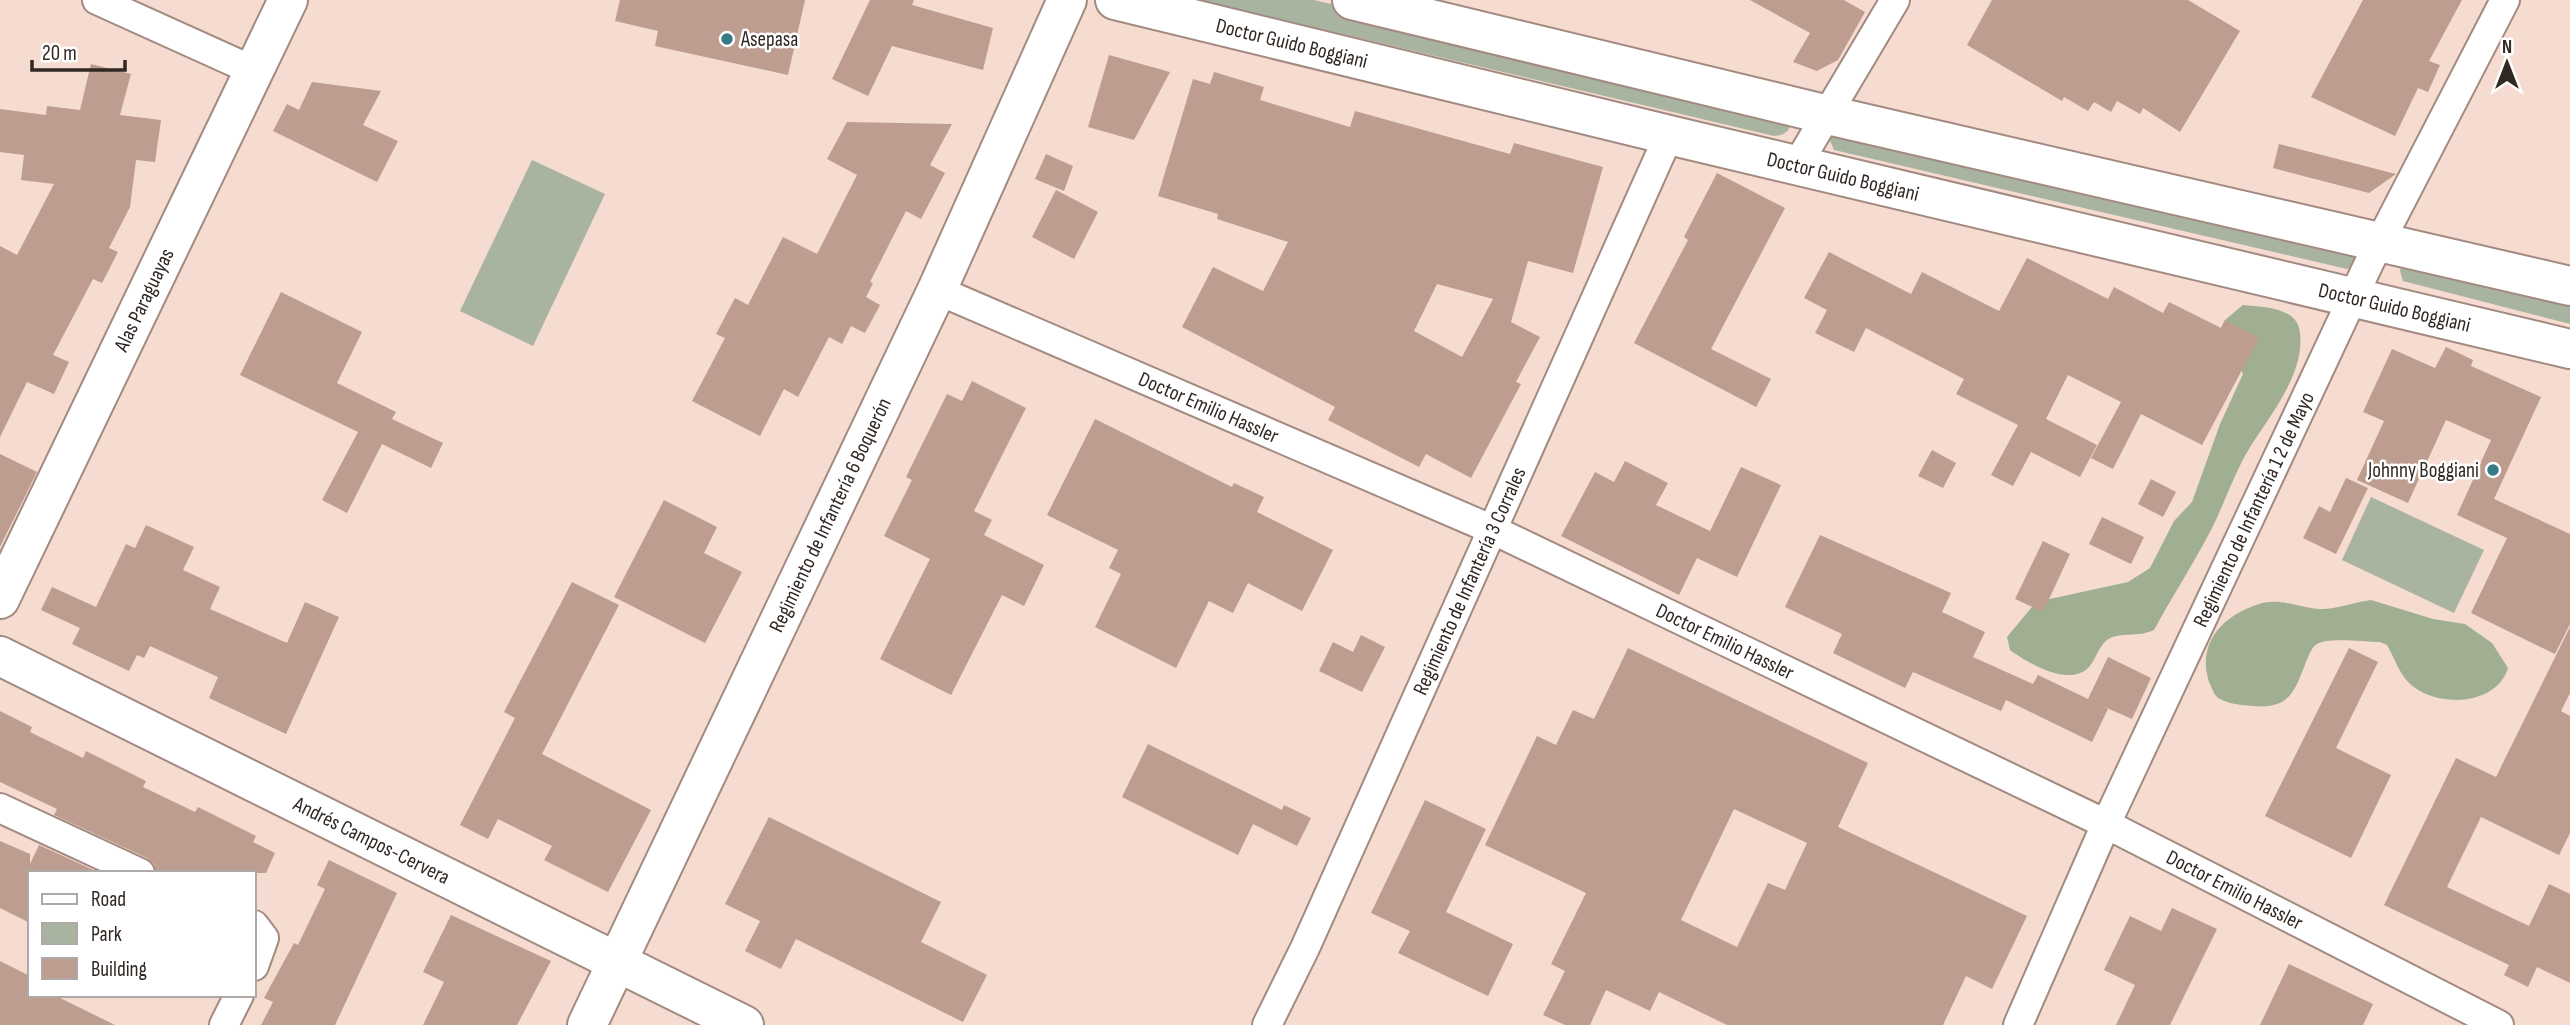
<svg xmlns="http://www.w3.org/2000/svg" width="2570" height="1025" font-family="'Sofia Sans Condensed',sans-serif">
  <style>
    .green { fill: #a9b4a0 }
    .forest { fill: #a0ae92 }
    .building { fill: #bd9d90; fill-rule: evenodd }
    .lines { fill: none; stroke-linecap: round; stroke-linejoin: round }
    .street-casing { stroke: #a28a80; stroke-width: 32 }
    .secondary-casing { stroke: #a28a80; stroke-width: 42 }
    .primary-casing { stroke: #a28a80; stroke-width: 42 }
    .street { stroke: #fff; stroke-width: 28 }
    .secondary { stroke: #fff; stroke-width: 38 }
    .primary { stroke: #fff; stroke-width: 38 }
    .poi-dot { fill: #357c86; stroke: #fff; stroke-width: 2.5 }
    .labels { text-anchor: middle; stroke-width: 5; stroke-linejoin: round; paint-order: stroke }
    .poi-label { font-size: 21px; fill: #312723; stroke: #fff; text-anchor: start }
    .street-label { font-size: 21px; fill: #312723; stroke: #fff }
  </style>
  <rect width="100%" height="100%" fill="#f6dbd0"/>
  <g class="green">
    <path d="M1198 0H1314L1788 110C1793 124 1791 135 1774 136Z"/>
    <polygon points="1833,129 2359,253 2352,268 2347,269 1834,150 1829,138"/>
    <polygon points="532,160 605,194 533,346 460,311"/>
    <polygon points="2402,261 2570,296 2570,324 2403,281 2400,271"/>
    <polygon points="2371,497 2484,550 2454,613 2342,560"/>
  </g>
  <g class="forest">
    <path d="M2243 305C2263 307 2298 307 2300 333 2305 377 2266 419 2246 454 2232 479 2223 507 2210 532 2192 566 2172 597 2154 630 2138 638 2120 631 2107 640 2099 646 2096 659 2089 667 2069 688 2028 663 2010 650L2007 637 2036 602 2128 582 2150 568 2174 521 2192 502 2220 424 2243 374 2221 328 2225 320Z"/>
    <path d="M2371 600 2433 619 2465 624 2492 643 2508 668C2496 707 2435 708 2409 683 2399 673 2394 657 2387 645L2380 642C2366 642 2327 637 2317 644 2312 647 2310 653 2308 657 2295 689 2292 710 2252 706 2242 705 2229 704 2220 699 2214 696 2212 688 2209 682 2197 644 2221 617 2256 605 2280 596 2300 609 2324 609 2340 608 2355 602 2371 600Z"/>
  </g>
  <g class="building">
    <polygon points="620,0 805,0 788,75 655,46 658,31 615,21"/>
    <polygon points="870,0 914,0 912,5 993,28 983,70 892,46 868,96 832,79"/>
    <polygon points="1750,0 1844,0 1865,12 1838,60 1817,71 1793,62 1810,33"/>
    <polygon points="1992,0 2188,0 2240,31 2180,132 2143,108 2140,114 2117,101 2111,112 2094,102 2088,111 2064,97 2062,101 1967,45"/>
    <polygon points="2363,0 2462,0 2429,61 2440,65 2428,92 2418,88 2395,136 2311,97"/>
    <polygon points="1109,55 1170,72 1134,140 1088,127"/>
    <polygon points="91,64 131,74 120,115 161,120 155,162 136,160 130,207 109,248 118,252 102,283 93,279 53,355 69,362 54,394 27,382 0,437 0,246 17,255 54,184 21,180 24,155 0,152 0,109 46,115 47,106 80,110"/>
    <path d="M1214 72 1264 87 1260 100 1350 127 1355 111 1510 154 1514 143 1603 167 1573 273 1528 261 1511 322 1540 337 1516 382 1521 384 1471 478 1426 454 1419 467 1328 420 1335 407 1182 327 1213 267 1263 291 1288 242 1217 219 1218 214 1158 196 1193 79 1210 84ZM1437 284 1493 299 1462 357 1414 331Z"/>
    <polygon points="312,82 381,91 363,125 398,141 377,182 273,131 287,104 299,110"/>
    <polygon points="847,122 952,124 930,165 945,173 921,219 906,211 870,282 873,283 866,297 880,305 865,333 851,326 842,344 829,337 798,397 784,389 760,436 692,401 725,338 716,334 735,298 748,305 783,237 817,254 857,175 827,159"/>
    <polygon points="2279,144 2396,174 2369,193 2273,168"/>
    <polygon points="1046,154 1073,166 1064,191 1035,179"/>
    <polygon points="1717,173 1785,208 1711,349 1771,379 1756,407 1634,343 1688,240 1684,237"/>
    <polygon points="1056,190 1098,212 1074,259 1032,237"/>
    <polygon points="1829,252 1911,294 1922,272 1999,311 2027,258 2108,299 2114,287 2163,313 2169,302 2221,328 2225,320 2259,338 2202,445 2141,414 2113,469 2091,458 2121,402 2068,375 2046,419 2097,445 2080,477 2031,452 2013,486 1991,475 2018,425 1956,394 1964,379 1866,328 1854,352 1815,333 1827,310 1804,298"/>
    <polygon points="281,292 362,332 337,383 396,412 392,419 443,443 431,468 382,444 347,513 322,500 358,432 240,375"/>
    <polygon points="2446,347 2473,360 2471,366 2541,397 2494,499 2570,534 2570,624 2555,654 2471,613 2507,538 2457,515 2491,440 2446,420 2408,503 2357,480 2384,421 2363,412 2392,349 2435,368"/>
    <polygon points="972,381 1026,408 974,511 992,520 984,535 1044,565 1024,606 1002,595 951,695 880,659 930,559 884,536 912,480 906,477 947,394 962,401"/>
    <polygon points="1095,419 1232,487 1234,483 1264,497 1257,512 1333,550 1302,611 1248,583 1233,613 1209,601 1176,668 1095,627 1121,574 1109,568 1118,550 1047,515"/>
    <polygon points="1932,450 1956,463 1943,488 1918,476"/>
    <polygon points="0,454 37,472 0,547"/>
    <polygon points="1625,461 1668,483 1656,505 1710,531 1741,467 1781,485 1737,577 1697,558 1679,595 1561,536 1595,472 1614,482"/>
    <polygon points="2346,478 2368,488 2336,554 2303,538 2319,506 2330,512"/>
    <polygon points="2151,479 2176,492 2163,517 2138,504"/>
    <polygon points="664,500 717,527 704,553 742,572 705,643 614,597"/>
    <polygon points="2102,517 2144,537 2131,564 2089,544"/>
    <polygon points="146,525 194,547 183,570 220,587 210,609 287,643 305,602 339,617 286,734 209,698 218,677 150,646 144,658 137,655 129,671 72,644 80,628 41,610 52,587 96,607 126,544 135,548"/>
    <polygon points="1820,535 1951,593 1942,612 1985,632 1973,657 2033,684 2038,675 2088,699 2108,657 2151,678 2132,719 2100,705 2108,709 2092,742 2006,700 2001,711 1913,672 1905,688 1833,653 1842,634 1785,607"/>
    <polygon points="2043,541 2070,554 2043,612 2015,599"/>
    <polygon points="572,582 619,605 542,754 651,810 608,892 544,860 552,846 498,819 488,839 460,825 515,718 504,712"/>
    <polygon points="2570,627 2570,693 2561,711 2570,716 2570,833 2559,855 2481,817 2447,887 2529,926 2549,884 2570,894 2570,983 2537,967 2528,987 2504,975 2509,965 2384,905 2456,758 2496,777"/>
    <polygon points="1361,635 1385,647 1362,692 1319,671 1333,642 1353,652"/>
    <path d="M1628 648 1868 763 1838 827 2027 916 1992 989 1966 976 1943 1025H1727L1659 992 1650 1011 1606 990 1590 1025H1565L1543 1015 1565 971 1551 964 1586 893 1485 845 1537 736 1556 745 1573 710 1594 719ZM1734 809 1807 843 1785 890 1768 883 1737 947 1681 920Z"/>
    <polygon points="2349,648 2378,662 2336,748 2391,775 2351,858 2265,816"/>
    <polygon points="0,711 32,727 30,732 83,758 86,751 146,781 143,787 195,812 198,807 256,836 253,842 275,853 266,873 156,873 154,864 147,858 54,815 57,809 0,782"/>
    <polygon points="1148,744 1282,810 1284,805 1311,818 1297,846 1253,824 1238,855 1122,797"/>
    <polygon points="1425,800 1486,829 1446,912 1513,944 1488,996 1398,953 1410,931 1371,913"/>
    <polygon points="769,817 941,902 921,942 987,975 963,1022 796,939 781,969 745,951 760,921 725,904"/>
    <polygon points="0,841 30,854 30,864 39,845 100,873 30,873 30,923 0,908"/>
    <polygon points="329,860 397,893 335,1025 261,1025 273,1002 264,998 294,943 298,945 325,889 317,885"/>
    <polygon points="2172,908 2217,929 2170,1025 2116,1025 2135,985 2104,970 2130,916 2161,931"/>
    <polygon points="451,915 551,961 517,1025 423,1025 444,982 423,972"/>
    <polygon points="0,961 30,976 30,995 54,995 115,1025 0,1025"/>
    <polygon points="2289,964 2373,1004 2363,1025 2260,1025"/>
  </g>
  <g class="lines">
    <defs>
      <g id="street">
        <polyline points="97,0 254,71"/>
        <polyline points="1797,165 1895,0"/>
        <path id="s1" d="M937 290 1491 529 2106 824 2499 1025"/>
        <polyline points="0,808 140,873"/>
        <polyline points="254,925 264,938 254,966"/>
        <polyline points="224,1025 239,995"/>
        <path id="s2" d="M1267 1025 1305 948 1669 135"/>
        <path id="s3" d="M2018 1025 2106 824 2370 261 2505 0"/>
      </g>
      <g id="secondary">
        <path id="s4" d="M0 599 288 0"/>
        <path id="s5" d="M0 656 744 1025"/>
        <path id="s6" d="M587 1025 937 290 1067 0"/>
      </g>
      <g id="primary">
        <path id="s7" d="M1115 0 1669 135 2570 349"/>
        <polyline points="1352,0 1828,115 2570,286"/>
      </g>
    </defs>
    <use href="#street" class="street-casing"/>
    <use href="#secondary" class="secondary-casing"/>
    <use href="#primary" class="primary-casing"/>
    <use href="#street" class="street"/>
    <use href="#secondary" class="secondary"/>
    <use href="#primary" class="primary"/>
  </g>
  <g class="poi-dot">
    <circle cx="727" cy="39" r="7"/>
    <circle cx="2493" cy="470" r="7"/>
  </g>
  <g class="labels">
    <g class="poi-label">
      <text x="741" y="46">Asepasa</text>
      <text x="2479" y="477" text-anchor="end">Johnny Boggiani</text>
    </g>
    <g class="street-label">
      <text dy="7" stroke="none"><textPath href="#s7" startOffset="182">Doctor Guido Boggiani</textPath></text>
      <text dy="7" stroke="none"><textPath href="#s7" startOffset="749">Doctor Guido Boggiani</textPath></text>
      <text dy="7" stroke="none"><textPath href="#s4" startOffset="332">Alas Paraguayas</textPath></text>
      <text dy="7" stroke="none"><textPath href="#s7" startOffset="1316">Doctor Guido Boggiani</textPath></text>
      <text dy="7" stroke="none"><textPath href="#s1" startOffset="296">Doctor Emilio Hassler</textPath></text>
      <text dy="7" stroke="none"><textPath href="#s3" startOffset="567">Regimiento de Infantería 1 2 de Mayo</textPath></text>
      <text dy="7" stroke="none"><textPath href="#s6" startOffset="565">Regimiento de Infantería 6 Boquerón</textPath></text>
      <text dy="7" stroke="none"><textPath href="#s2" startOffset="488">Regimiento de Infantería 3 Corrales</textPath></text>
      <text dy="7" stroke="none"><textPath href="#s1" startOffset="863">Doctor Emilio Hassler</textPath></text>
      <text dy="7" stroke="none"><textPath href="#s5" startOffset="415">Andrés Campos-Cervera</textPath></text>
      <text dy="7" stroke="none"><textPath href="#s1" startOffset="1430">Doctor Emilio Hassler</textPath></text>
    </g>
  </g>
  <rect x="28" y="871" width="228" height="126" fill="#ffffff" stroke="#ada9a7" stroke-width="2"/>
  <rect x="42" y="894" width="35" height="10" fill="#ffffff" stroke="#ada9a7" stroke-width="2"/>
  <text x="91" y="906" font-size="21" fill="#312723">Road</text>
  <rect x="42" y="923" width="35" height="21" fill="#a9b4a0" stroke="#ada9a7" stroke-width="2"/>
  <text x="91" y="941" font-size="21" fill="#312723">Park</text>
  <rect x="42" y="958" width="35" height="21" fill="#bd9d90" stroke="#ada9a7" stroke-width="2"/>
  <text x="91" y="976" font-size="21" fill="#312723">Building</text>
  <g transform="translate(2507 63)" stroke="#ffffff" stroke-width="5" paint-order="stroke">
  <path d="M0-5L12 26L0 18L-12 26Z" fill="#312723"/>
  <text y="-10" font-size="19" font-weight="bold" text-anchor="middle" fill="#312723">N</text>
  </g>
  <path d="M32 60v10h93v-10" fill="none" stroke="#312723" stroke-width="3.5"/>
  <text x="42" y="60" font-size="21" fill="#312723" stroke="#ffffff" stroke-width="5" paint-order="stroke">20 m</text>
</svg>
